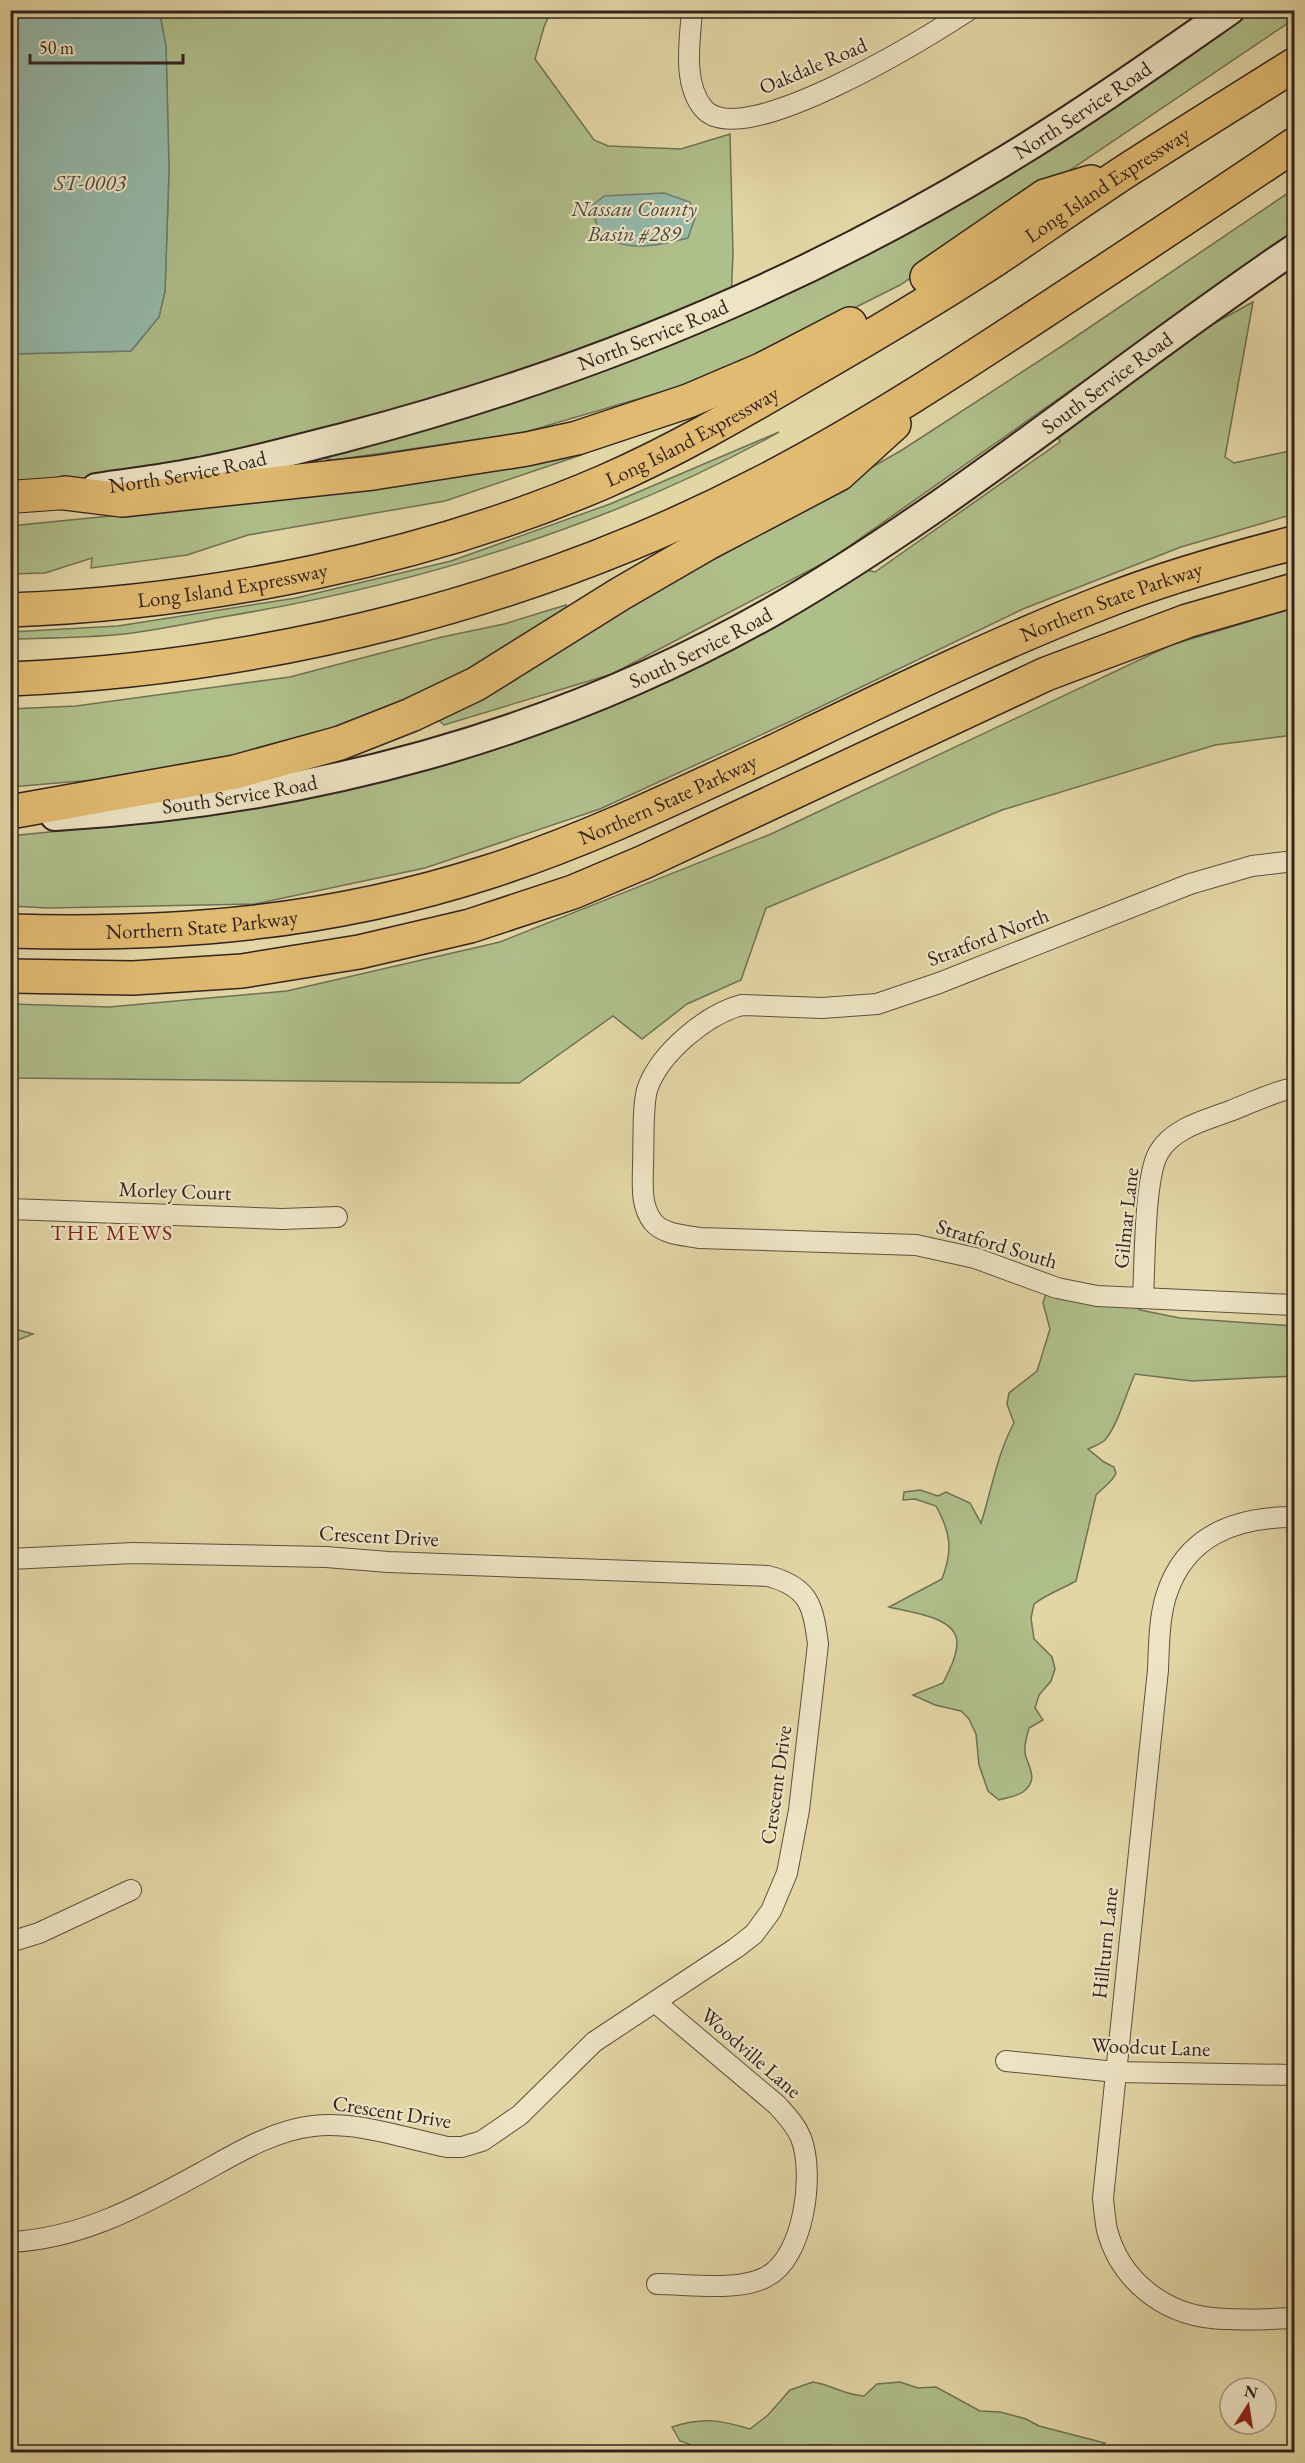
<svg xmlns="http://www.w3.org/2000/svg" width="1305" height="2463" font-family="'EB Garamond',serif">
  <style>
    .green { fill: #afbf8a; stroke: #707154; stroke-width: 1.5 }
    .water { fill: #95b9aa; stroke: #6d7d72; stroke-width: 1.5 }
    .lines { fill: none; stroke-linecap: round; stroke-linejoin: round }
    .minor-casing { stroke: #5e503f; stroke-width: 22 }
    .secondary-casing { stroke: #32231d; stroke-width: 32 }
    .primary-casing { stroke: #32231d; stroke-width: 34 }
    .motorway-casing { stroke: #32231d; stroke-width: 36 }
    .minor { stroke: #ede4c4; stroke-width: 20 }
    .secondary { stroke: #ede4c4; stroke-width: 28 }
    .primary { stroke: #e2bb72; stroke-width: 32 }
    .motorway { stroke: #e2bb72; stroke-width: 33 }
    .labels { text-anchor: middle; stroke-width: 4.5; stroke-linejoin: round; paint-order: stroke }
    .street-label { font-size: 21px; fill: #32231d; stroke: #ede4c4 }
    .water-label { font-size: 22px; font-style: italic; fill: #4b4840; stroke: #ede4c4 }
    .neighbourhood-label { font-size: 22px; letter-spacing: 1.5px; fill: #7a1f14; stroke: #ede4c4 }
  </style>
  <rect width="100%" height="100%" fill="#e3d6a5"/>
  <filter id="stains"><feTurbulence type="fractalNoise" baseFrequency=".00333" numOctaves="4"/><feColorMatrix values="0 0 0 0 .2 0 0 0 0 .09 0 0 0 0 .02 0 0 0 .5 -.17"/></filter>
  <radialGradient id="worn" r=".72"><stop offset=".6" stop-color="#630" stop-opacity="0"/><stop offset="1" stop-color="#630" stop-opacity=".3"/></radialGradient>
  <g class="green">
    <polygon points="154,11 551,11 544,27 535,59 594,140 608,146 681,149 730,134 733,254 731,302 385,423 11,494 10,354 131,351 159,317 165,291 169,170 166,47 161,20"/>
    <polygon points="1247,11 1294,11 1294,19 900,285 723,374 522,433 334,460 309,456 526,395 1076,130"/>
    <polygon points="1294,189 1294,233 831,559 612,674 444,725 437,719 512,682 570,640 902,450 1062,346"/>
    <polygon points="1253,302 1225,457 1234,463 1294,450 1294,514 1181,547 1023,609 789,722 600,809 425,868 255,904 48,908 11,906 10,836 199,817 385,781 620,700 862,569 875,572 1060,442 1057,433 1202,330"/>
    <path d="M779 432C611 526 411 586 222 617 190 623 157 630 124 634 86 638 48 638 11 639V632L118 626 296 598 451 561 610 504Z"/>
    <polygon points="578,449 581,455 445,501 248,535 187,555 91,568 92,558 45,573 11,574 10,526 211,506"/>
    <polygon points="566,605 570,612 425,695 284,751 162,774 11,787 10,709 76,706 290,677 442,637 504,624"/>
    <polygon points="1294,608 1294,735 1215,745 1002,810 766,908 741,980 687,1004 642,1039 613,1016 519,1083 11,1078 11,1004 109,1007 287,991 500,942 771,834 1171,645"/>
    <path d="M1046 1293 1122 1297 1140 1310 1180 1318 1294 1326V1376L1192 1381 1135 1374C1126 1393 1118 1425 1105 1440 1101 1444 1094 1446 1088 1449L1104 1462 1114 1467 1116 1473C1112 1483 1103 1487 1096 1495L1076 1581C1062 1589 1047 1594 1034 1604L1031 1618 1034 1639 1052 1657 1055 1669 1051 1681 1039 1695 1035 1708 1043 1720 1029 1728C1027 1735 1024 1744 1025 1752 1026 1765 1041 1778 1023 1792 1017 1796 1006 1798 999 1800L988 1791 979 1765 976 1734 969 1719 961 1711 935 1705 913 1695 943 1683C949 1671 957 1656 957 1642 956 1616 908 1612 889 1607L942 1579C953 1550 951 1533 936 1506L915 1499 903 1500 904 1492 920 1490 938 1496 946 1492 970 1503 981 1523C992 1489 997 1454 1014 1423L1007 1404 1009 1393 1037 1371 1050 1329 1043 1303Z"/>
    <polygon points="11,1328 33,1334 11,1343"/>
    <path d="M813 2382C832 2385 844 2395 864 2396L877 2384 900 2382 918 2388 936 2387 980 2411 1000 2412 1026 2419 1039 2426 1105 2443 1091 2452H847L830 2445H811L784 2452 757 2450 750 2452H711L680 2441 672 2427C702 2417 721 2420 750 2429L768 2415 790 2390Z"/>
  </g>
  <g class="water">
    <polygon points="10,11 154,11 161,20 166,46 169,170 165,291 159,317 131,351 11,354"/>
    <path d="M664 193 690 202 695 218 688 238C652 248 594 258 593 205L604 196Z"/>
  </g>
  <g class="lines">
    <defs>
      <g id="minor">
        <path d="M692 10C690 41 682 84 704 109 742 153 929 36 969 10"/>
        <path d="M1294 861 1252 866 1190 884 939 983 877 1004 822 1008 742 1005C707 1014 661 1052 648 1087 642 1102 644 1147 643 1164 643 1184 640 1205 653 1222 664 1235 684 1235 699 1238L916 1245 975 1258 1057 1288 1097 1296 1294 1305"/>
        <polyline points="10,1209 282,1219 337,1217"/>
        <path d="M1143 1297C1145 1265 1144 1176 1159 1152 1173 1128 1206 1120 1230 1111 1251 1103 1272 1092 1294 1088"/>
        <path d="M1294 1517C1236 1517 1185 1535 1166 1596 1159 1619 1159 1645 1158 1670L1103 2198C1104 2208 1105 2220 1107 2230 1120 2279 1162 2313 1212 2318 1239 2321 1267 2319 1294 2318"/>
        <path d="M10 1559 133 1553 326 1557 388 1562 768 1576C809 1587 813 1605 818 1644L799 1810 787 1873 771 1911 754 1934 736 1948 594 2042 520 2115 482 2141 462 2147H447C404 2138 357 2121 313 2126 276 2130 240 2151 208 2169 146 2203 83 2239 10 2242"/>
        <polyline points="10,1942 39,1933 131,1890"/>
        <path d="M655 2002 777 2105C786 2115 796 2125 801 2138 815 2174 804 2258 766 2277 738 2292 688 2284 657 2284"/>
        <polyline points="1006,2061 1116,2072 1294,2075"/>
      </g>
      <g id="secondary">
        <path id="s1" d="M96 488C126 483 158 480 188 474 241 465 294 450 346 437 575 377 799 286 1001 163 1079 116 1154 63 1230 10"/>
        <path id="s2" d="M55 816C306 802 553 736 773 611 956 506 1119 367 1294 249"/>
      </g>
      <polyline id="primary" points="10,497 65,493"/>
      <g id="motorway">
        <polyline points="927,277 1045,196 1091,182"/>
        <polyline points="65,493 122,500 373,473 527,449 577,438 688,401 761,370 850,324"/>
        <path id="s3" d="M10 610C207 603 426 559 606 481 674 451 738 414 801 377 867 339 932 301 996 259 1039 230 1082 200 1126 171 1182 135 1238 100 1294 65"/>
        <path d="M10 679C267 668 532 602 761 483 864 430 961 366 1058 302 1137 250 1216 198 1294 145"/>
        <polyline points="10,812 235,772 340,743 411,715 476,684 620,594 708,543 839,474 894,424"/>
        <path id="s4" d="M10 931C175 936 330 923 488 872 588 840 682 794 777 750 885 698 993 645 1106 601 1167 577 1231 559 1294 543"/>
        <polyline points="10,976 133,978 242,971 359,952 470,926 573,892 644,862 1046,674 1187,621 1294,590"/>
      </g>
    </defs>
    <use href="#minor" class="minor-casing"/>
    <use href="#secondary" class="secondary-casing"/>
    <use href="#primary" class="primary-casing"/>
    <use href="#motorway" class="motorway-casing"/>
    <use href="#minor" class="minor"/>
    <use href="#secondary" class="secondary"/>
    <use href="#primary" class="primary"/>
    <use href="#motorway" class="motorway"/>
  </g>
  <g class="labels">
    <g class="street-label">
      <text transform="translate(813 66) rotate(-23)" y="7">Oakdale Road</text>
      <text dy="7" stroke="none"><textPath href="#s1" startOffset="1065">North Service Road</textPath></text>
      <text dy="7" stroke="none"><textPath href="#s3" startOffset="1196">Long Island Expressway</textPath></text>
      <text dy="7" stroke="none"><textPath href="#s1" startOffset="579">North Service Road</textPath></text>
      <text dy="7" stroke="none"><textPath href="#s2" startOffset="1158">South Service Road</textPath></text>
      <text dy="7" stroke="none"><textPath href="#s3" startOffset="710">Long Island Expressway</textPath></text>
      <text dy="7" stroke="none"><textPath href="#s1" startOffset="93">North Service Road</textPath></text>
      <text dy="7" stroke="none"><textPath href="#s3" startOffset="224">Long Island Expressway</textPath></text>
      <text dy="7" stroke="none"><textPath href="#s4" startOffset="1164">Northern State Parkway</textPath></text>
      <text dy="7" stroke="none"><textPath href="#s2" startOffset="672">South Service Road</textPath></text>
      <text dy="7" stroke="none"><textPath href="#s2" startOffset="186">South Service Road</textPath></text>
      <text dy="7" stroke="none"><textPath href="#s4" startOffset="678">Northern State Parkway</textPath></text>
      <text dy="7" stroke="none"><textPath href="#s4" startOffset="192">Northern State Parkway</textPath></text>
      <text transform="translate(988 937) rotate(-21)" y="7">Stratford North</text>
      <text transform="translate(175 1191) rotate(2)" y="7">Morley Court</text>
      <text transform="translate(1126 1218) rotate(-84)" y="7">Gilmar Lane</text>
      <text transform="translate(997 1244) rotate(17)" y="7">Stratford South</text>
      <text transform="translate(379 1536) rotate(3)" y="7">Crescent Drive</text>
      <text transform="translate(776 1785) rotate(-82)" y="7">Crescent Drive</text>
      <text transform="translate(1105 1943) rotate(-84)" y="7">Hillturn Lane</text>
      <text transform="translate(1151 2047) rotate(2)" y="7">Woodcut Lane</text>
      <text transform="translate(751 2053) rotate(41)" y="7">Woodville Lane</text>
      <text transform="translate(392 2112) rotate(9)" y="7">Crescent Drive</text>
    </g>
    <g class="water-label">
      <text x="90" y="190">ST-0003</text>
      <text x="634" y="216">Nassau County<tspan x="634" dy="25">Basin #289</tspan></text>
    </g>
    <g class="neighbourhood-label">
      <text x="112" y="1240">THE MEWS</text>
    </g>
  </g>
  <rect width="1305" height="2463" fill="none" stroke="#e3d6a5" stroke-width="36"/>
  <rect x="12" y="12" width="1281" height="2439" fill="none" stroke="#32231d" stroke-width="3"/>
  <rect x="18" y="18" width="1269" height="2427" fill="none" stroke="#32231d" stroke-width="1.5"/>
  <g transform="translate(1248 2406) rotate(12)"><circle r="28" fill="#ede4c4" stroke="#a29781" stroke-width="1.5"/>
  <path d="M0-4.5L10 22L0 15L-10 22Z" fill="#8f2418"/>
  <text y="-9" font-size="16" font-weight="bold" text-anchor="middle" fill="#32231d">N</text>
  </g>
  <path d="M30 54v9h153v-9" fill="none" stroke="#32231d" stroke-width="3"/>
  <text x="39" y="54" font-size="18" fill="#32231d" stroke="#ede4c4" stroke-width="4.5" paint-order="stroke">50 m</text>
  <rect width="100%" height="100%" filter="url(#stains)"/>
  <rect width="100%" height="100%" fill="url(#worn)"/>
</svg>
